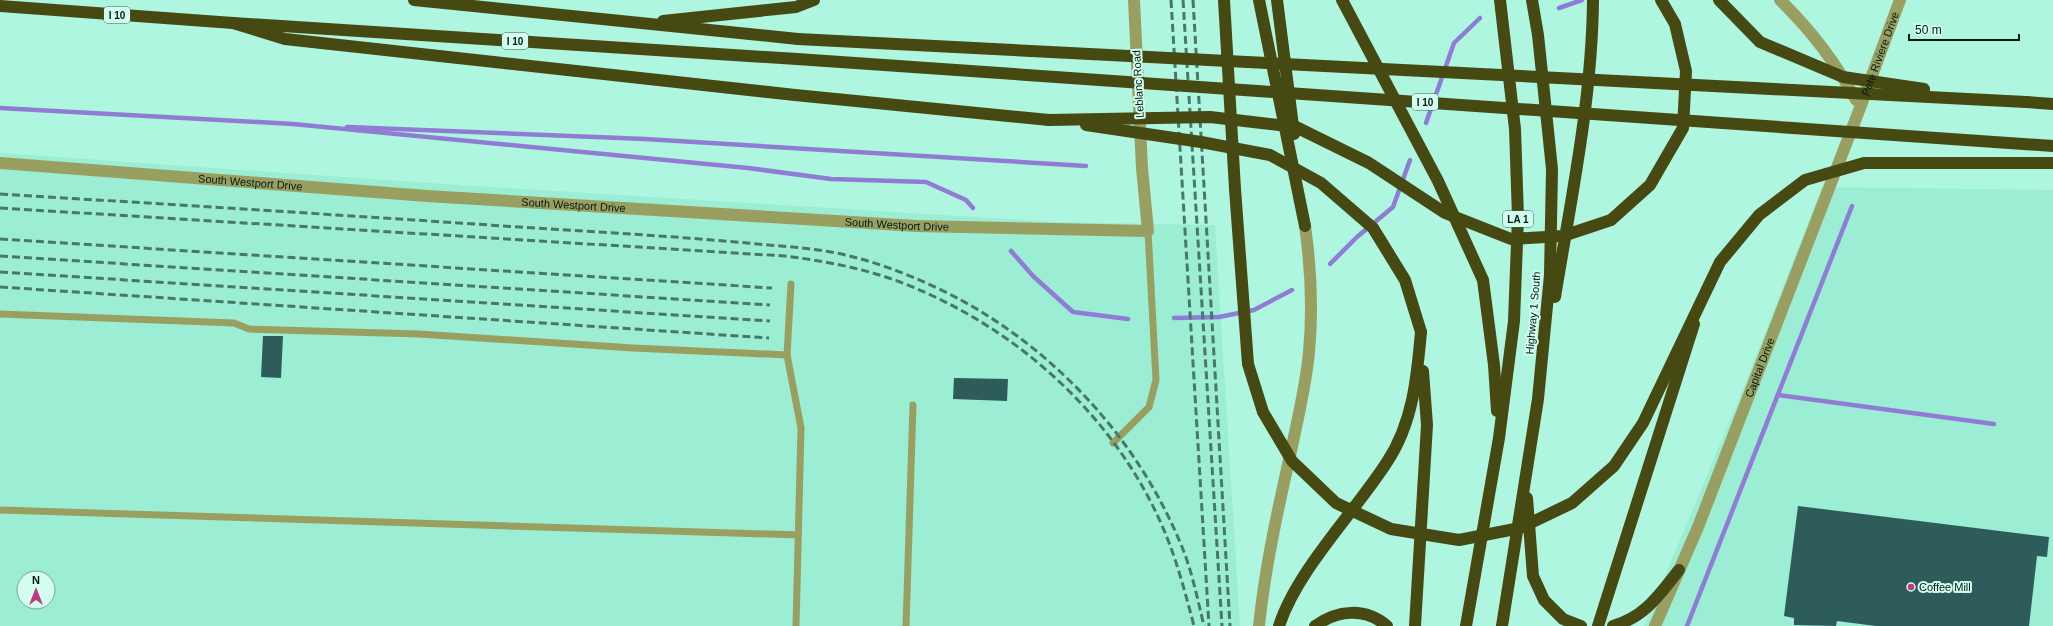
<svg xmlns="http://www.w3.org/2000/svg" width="2053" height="626" font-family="Arial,sans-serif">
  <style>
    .built { fill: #9bedd4; fill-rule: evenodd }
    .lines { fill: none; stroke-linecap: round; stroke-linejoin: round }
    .stream { stroke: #907cd4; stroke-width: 4.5 }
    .building { fill: #2d5c5b }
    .lane { stroke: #999f60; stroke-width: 7 }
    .street { stroke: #999f60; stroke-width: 12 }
    .highway { stroke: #464912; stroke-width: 12 }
    .rail { stroke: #497768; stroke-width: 3; stroke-dasharray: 8 4; stroke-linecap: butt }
    .highway-bridge { stroke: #464912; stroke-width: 12 }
    .poi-dot { fill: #bf3a7e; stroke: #d3fdef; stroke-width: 1.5 }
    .labels { text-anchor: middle; stroke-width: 4; stroke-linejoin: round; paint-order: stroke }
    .shield { fill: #d3fdef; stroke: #3f5f55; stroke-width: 1 }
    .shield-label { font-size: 10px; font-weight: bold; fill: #001b13 }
    .street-label { font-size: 11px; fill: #001b13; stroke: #d3fdef }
    .poi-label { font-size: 11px; fill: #001b13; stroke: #d3fdef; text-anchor: start }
  </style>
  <rect width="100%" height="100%" fill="#aef6df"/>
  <g class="built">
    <path d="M0 153 458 185 1055 222 1215 225 1240 626H0ZM24 578H48V602H24Z"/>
    <polygon points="1822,187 2053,190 2053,626 1644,626 1744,387"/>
  </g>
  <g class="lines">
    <g class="stream">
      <polyline points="1559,8 1582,0"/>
      <polyline points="0,108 293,124 748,168 831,179 926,182 966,200 973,208"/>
      <polyline points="1426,123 1454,43 1480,18"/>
      <polyline points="347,127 645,139 1086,166"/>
      <polyline points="1011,251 1033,276 1073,312 1128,319"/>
      <polyline points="1330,264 1357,237 1393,207 1410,160"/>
      <polyline points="1174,318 1219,317 1254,310 1292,290"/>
      <polyline points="1778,395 1994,424"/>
      <polyline points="1687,626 1852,206"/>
    </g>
  </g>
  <g class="building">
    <polygon points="263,336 283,336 281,378 261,377"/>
    <polygon points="954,378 1008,379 1007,401 953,399"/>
    <polygon points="1798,506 2049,537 2047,557 2037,556 2029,626 1876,626 1837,621 1836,626 1794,625 1794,618 1784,616"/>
  </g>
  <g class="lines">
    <g class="lane">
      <polyline points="791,284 787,355 801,428 796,626"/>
      <polyline points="0,314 234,323 249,329 419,334 633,348 787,355"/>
      <polyline points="1113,443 1149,407 1156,380 1148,231"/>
      <polyline points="0,510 798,535"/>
      <polyline points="906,626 913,405"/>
    </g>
    <g class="street">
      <path d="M1780 0C1810 29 1836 63 1856 100"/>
      <path id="s1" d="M0 163 427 196 917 226 1148 231 1142 168 1134 0"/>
      <path d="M1259 626C1265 567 1278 509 1291 451 1298 418 1306 385 1309 352 1313 310 1311 268 1305 226"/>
      <path id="s2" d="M1655 626 1698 527 1860 108 1900 0"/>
    </g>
    <g class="highway">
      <polyline points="414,0 798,39"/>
      <polyline points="1224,0 1235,189"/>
      <polyline points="1259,0 1305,226"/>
      <polyline points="1277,0 1294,134"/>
      <polyline points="1342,0 1438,181 1483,280 1494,365 1497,411"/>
      <polyline points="0,6 233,23 797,59"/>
      <polyline points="663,21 796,7 814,0"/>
      <polyline points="233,23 285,39 795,95 1049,120"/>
      <polyline points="2026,102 2053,104"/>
      <path d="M1555 297C1571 199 1592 100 1593 0"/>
      <polyline points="1527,498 1533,576 1544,600 1563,619 1581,626"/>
      <path d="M1279 626C1297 570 1355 512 1387 462 1413 423 1417 377 1421 332"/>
      <path d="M1315 626C1337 610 1365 607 1387 626"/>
      <polyline points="1415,626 1427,425 1423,371"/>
      <polyline points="1466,626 1499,438 1514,321 1518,217 1515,129 1500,0"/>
      <polyline points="1502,626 1538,399 1550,275 1552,169 1538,35 1532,0"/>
      <polyline points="1598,626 1694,324"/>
      <path d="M1613 626C1645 617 1659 595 1679 570"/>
    </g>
    <g class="rail">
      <polyline points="1171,0 1209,626"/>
      <polyline points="1183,0 1222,626"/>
      <polyline points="1193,0 1230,626"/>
      <path d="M0 194C163 204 326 214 489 225 575 231 661 235 747 243 775 246 803 247 831 252 875 260 921 279 961 300 1061 355 1142 445 1184 552 1193 576 1198 601 1204 626"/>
      <path d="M0 208 785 256C824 261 863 268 900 282 1021 328 1126 425 1171 548 1180 573 1187 599 1194 626"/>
      <polyline points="0,239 772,288"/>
      <polyline points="0,256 770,305"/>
      <polyline points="0,272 770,321"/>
      <polyline points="0,287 769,338"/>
    </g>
    <g class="highway-bridge">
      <polyline points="1719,0 1760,42 1843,77 1924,89"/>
      <polyline points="798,39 2026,102"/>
      <polyline points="797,59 2053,146"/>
      <polyline points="1049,120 1210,117 1296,127 1369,163 1445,213 1511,239 1563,236 1611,220 1650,185 1683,128 1686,71 1675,24 1661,0"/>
      <polyline points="1086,125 1201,142 1270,155 1321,183 1373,228 1405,280 1421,332"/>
      <polyline points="1235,189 1248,364 1263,412 1292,461 1336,503 1391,529 1459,540 1520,528 1572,503 1614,466 1643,423 1720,262 1759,215 1805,180 1864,163 2053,163"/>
    </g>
  </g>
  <circle class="poi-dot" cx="1911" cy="587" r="4"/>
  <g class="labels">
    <g class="shield">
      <rect x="104" y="7" width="26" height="16" rx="3"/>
      <rect x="502" y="33" width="26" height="16" rx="3"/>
      <rect x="1412" y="94" width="26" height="16" rx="3"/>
      <rect x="1503" y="211" width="30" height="16" rx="3"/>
    </g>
    <g class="shield-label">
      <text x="117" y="19">I 10</text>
      <text x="515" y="45">I 10</text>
      <text x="1425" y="106">I 10</text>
      <text x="1518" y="223">LA 1</text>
    </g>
    <g class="street-label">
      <text dy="4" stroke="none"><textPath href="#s2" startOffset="615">Pete Riviere Drive</textPath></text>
      <text transform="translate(1138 84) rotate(-93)" y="4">Leblanc Road</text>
      <text dy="4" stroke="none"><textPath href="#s1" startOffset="251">South Westport Drive</textPath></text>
      <text dy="4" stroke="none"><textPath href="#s1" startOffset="575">South Westport Drive</textPath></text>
      <text dy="4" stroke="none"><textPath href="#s1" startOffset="899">South Westport Drive</textPath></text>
      <text transform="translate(1533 313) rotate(-85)" y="4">Highway 1 South</text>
      <text dy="4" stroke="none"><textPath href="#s2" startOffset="279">Capital Drive</textPath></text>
    </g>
    <g class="poi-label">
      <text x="1919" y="591">Coffee Mill</text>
    </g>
  </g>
  <g transform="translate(36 590)"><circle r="19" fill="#d3fdef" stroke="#7fa397"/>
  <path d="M0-3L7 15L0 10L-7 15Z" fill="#bf3a7e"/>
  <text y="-6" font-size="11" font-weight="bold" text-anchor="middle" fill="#001b13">N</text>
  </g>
  <path d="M1909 34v6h110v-6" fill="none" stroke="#001b13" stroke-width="2"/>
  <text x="1915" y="34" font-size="12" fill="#001b13" stroke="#d3fdef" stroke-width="3" paint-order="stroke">50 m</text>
</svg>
